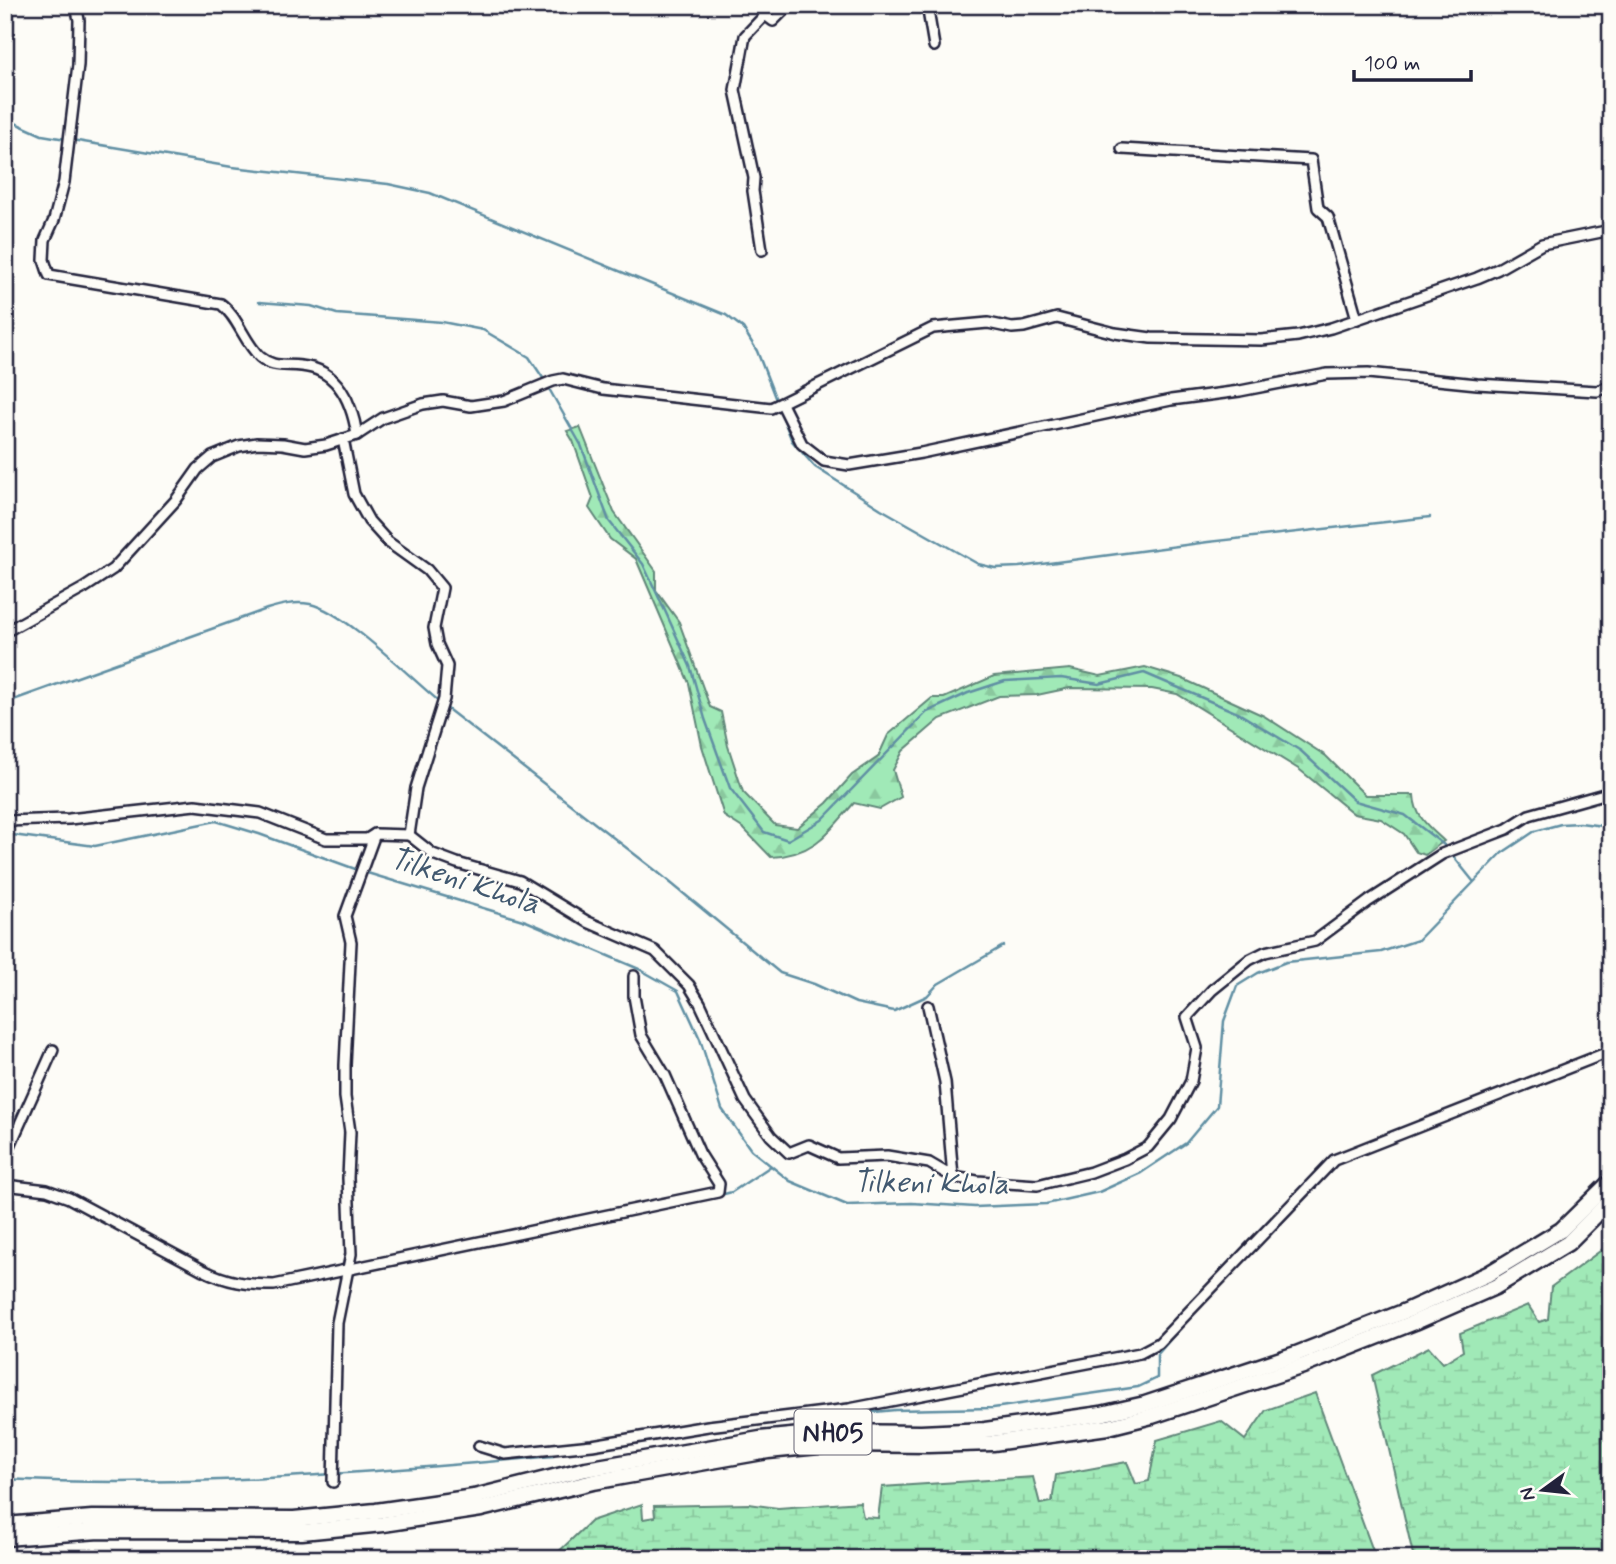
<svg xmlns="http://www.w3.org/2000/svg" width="1616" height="1564" font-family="Mynerve,sans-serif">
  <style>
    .forest { fill: url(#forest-firs); stroke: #618679; stroke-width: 2 }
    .wetland { fill: url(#wetland-marsh); stroke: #618679; stroke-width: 2 }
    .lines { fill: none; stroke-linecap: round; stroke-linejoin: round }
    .stream { stroke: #608fa3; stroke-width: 2.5 }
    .minor-casing { stroke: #22223b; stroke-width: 14 }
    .primary-casing { stroke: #22223b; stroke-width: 19 }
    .minor { stroke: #fdfcf7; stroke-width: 9 }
    .primary { stroke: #fdfcf7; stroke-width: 14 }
    .labels { text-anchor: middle; stroke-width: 5; stroke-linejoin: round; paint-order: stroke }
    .shield { fill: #fdfcf7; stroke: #646373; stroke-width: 2 }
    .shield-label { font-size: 26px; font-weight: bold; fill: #22223b }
    .water-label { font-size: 30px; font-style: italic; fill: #41586f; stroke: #fdfcf7 }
  </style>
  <defs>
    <pattern id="forest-firs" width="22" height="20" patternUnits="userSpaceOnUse" patternTransform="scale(1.75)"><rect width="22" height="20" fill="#a0e9b7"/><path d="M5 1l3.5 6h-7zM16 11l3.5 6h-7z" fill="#8ac89e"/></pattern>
    <pattern id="wetland-marsh" width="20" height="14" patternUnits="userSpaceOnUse" patternTransform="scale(1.75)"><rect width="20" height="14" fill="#a0e9b7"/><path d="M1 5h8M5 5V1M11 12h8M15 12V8" fill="none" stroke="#8ac89e"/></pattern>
  </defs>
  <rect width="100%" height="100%" fill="#fdfcf7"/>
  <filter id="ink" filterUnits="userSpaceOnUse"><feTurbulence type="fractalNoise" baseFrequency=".0143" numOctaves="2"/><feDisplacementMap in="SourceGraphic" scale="14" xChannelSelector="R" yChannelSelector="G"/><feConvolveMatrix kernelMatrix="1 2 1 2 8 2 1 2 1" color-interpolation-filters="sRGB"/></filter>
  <g filter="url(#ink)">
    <path class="forest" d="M580 427 614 512 656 571V590L679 622 710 707 721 712 728 746 743 792 775 825 797 828 827 803 852 775 878 757 888 735 932 698H944L994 676 1070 669 1100 676 1145 667 1181 678 1264 716 1326 756 1365 795H1414C1415 817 1429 827 1444 841L1425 855 1416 852 1404 834 1381 819 1354 814 1300 770 1177 694 1152 689 1070 688 1037 695 999 696 940 719 903 751 893 770 901 797 880 809 854 803C828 833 814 855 771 857L744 829 724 816 702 746 689 683 636 559 610 539 589 508 593 498 573 441 567 431Z"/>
    <g class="wetland">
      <polygon points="1611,1243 1611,1559 1414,1559 1372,1375 1429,1347 1443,1363 1463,1351 1460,1333 1528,1305 1539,1322 1548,1319 1551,1287"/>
      <polygon points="1315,1393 1376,1559 551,1559 591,1521 642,1504 643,1519 655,1517 654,1506 749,1504 778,1508 860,1502 863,1517 878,1518 882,1487 1033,1477 1040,1504 1052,1502 1056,1475 1127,1462 1136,1484 1149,1481 1157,1440 1221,1421 1245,1440 1266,1410"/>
    </g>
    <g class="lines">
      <g class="stream">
        <polyline points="5,104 13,122 42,135 232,167 388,184 430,193 726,315 743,328 757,351 792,441 815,467 881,509 978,564 995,568 1019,567 1208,542 1430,517"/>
        <polyline points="259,302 311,306 337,314 442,322 483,330 529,357 545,381"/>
        <polyline points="548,387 581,445 609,521 643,564 666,613 690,666 705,719 730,788 764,832 788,840 822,820 927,712 968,693 1005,681 1061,678 1099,684 1144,673 1240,714 1301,751 1355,801 1405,815 1444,845"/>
        <path d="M5 703 267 609C281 605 295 601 310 604 346 612 409 677 440 702"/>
        <polyline points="445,707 655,870 780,973 814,984 856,1003 894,1011 927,996 938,984 1003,946"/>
        <polyline points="5,834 95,846 216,821 259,834 358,870"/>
        <polyline points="1453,856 1473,881"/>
        <polyline points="364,872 526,921 639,969 678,991 700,1039 722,1109 751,1150 790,1181 847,1205 912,1203 975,1207 1046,1204 1099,1192 1141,1173 1186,1143 1217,1106 1224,1021 1237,986 1258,973 1286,962 1381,952 1418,940 1502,853 1535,831 1561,824 1580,823 1611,827"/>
        <polyline points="5,1190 15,1190"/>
        <polyline points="720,1195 732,1192 771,1166"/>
        <polyline points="120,1231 192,1269"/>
        <path d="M204 1275C223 1285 242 1291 264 1289"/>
        <polyline points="854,1414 895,1410 993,1408 1138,1387 1157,1378 1157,1355 1193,1313"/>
        <path d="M5 1479C188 1489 372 1472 554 1456"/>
      </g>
      <defs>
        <g id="minor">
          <path d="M76 5 79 20 78 65 64 182 54 220 45 240 44 260 49 275 221 304C238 317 244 342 260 357 273 368 285 364 301 366 338 369 352 403 357 435"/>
          <polyline points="927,5 934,46"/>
          <polyline points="1122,149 1311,160 1318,208 1328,217 1357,319"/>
          <polyline points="762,250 753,191 754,178 735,90 745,36 765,15 773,21 789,5"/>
          <polyline points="782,404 802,444 824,461 849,465 921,453 1171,400 1240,391 1327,374 1368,373 1477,384 1597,391 1611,386"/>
          <polyline points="5,632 84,588 113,569 176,500 198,469 212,457 239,446 257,443 283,444 305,448 326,445 357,435 383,418 423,404 443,401 471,406 504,401 553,381 563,379 603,389 771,408 933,328 988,323 1012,328 1024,327 1057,318 1115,333 1151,338 1261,340 1298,336 1331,328 1477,278 1498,269 1542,244 1611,230"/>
          <polyline points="5,821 69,819 195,805 260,813 326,839 367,839 375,834 409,835 416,788 444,699 447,666 437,644 434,628 442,588 427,570 388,542 369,521 354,494 343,439"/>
          <polyline points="409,835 433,854 457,863 520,881 588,922 655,951 689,985 700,1003 745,1100 771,1136 789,1153 809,1145 838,1158 887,1156 929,1163 953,1177 977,1181 1037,1185 1091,1172 1125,1159 1148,1147 1171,1119 1191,1081 1197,1048 1187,1017 1212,990 1249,960 1265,952 1315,941 1369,901 1442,854 1507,829 1529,815 1611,792"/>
          <polyline points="928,1006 945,1082 953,1177"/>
          <polyline points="5,1157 53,1050"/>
          <path d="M5 1185 47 1190 69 1198 203 1270C227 1282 247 1285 274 1285L718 1192 719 1184 700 1154 665 1075 641 1035 634 996V976"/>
          <polyline points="479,1446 505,1454 592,1445 708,1426 849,1409 1140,1353 1159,1343 1334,1160 1611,1051"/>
          <polyline points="333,1482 337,1323 351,1254 348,1178 350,1132 345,1097 345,1065 351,942 345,916 375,834"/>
        </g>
        <g id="primary">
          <polyline points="5,1525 92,1518 294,1519 376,1511 474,1497 586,1469 760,1439 832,1432 921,1433 985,1430 1101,1414 1145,1404 1296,1354 1408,1310 1488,1274 1561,1230 1611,1181"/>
          <polyline points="5,1538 99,1531 302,1532 383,1524 481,1509 593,1482 768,1451 839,1444 928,1445 993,1443 1108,1427 1152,1416 1303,1366 1415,1322 1495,1287 1568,1243 1611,1200"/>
        </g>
      </defs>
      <use href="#minor" class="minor-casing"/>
      <use href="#primary" class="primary-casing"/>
      <use href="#minor" class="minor"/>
      <use href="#primary" class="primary"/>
    </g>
  </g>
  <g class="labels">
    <rect class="shield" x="794.5" y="1409.5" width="77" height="45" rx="5"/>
    <g class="shield-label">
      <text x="833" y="1441">NH05</text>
    </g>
    <g class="water-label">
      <text transform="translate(465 880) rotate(18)" y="10">Tilkeni Khola</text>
      <text transform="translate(931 1182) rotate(1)" y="10">Tilkeni Khola</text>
    </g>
  </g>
  <rect width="1616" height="1564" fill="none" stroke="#fdfcf7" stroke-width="28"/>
  <rect x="14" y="14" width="1588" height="1536" fill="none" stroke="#22223b" stroke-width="2.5" filter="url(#ink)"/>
  <g transform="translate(1543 1490) rotate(255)" stroke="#fdfcf7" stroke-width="5" paint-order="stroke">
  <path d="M0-5L12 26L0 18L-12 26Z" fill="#22223b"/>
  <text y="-10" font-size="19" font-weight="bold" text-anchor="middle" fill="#22223b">N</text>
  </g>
  <path d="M1354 70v10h117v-10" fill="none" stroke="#22223b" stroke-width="3.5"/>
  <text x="1364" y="70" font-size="21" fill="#22223b" stroke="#fdfcf7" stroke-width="5" paint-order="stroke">100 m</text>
</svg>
